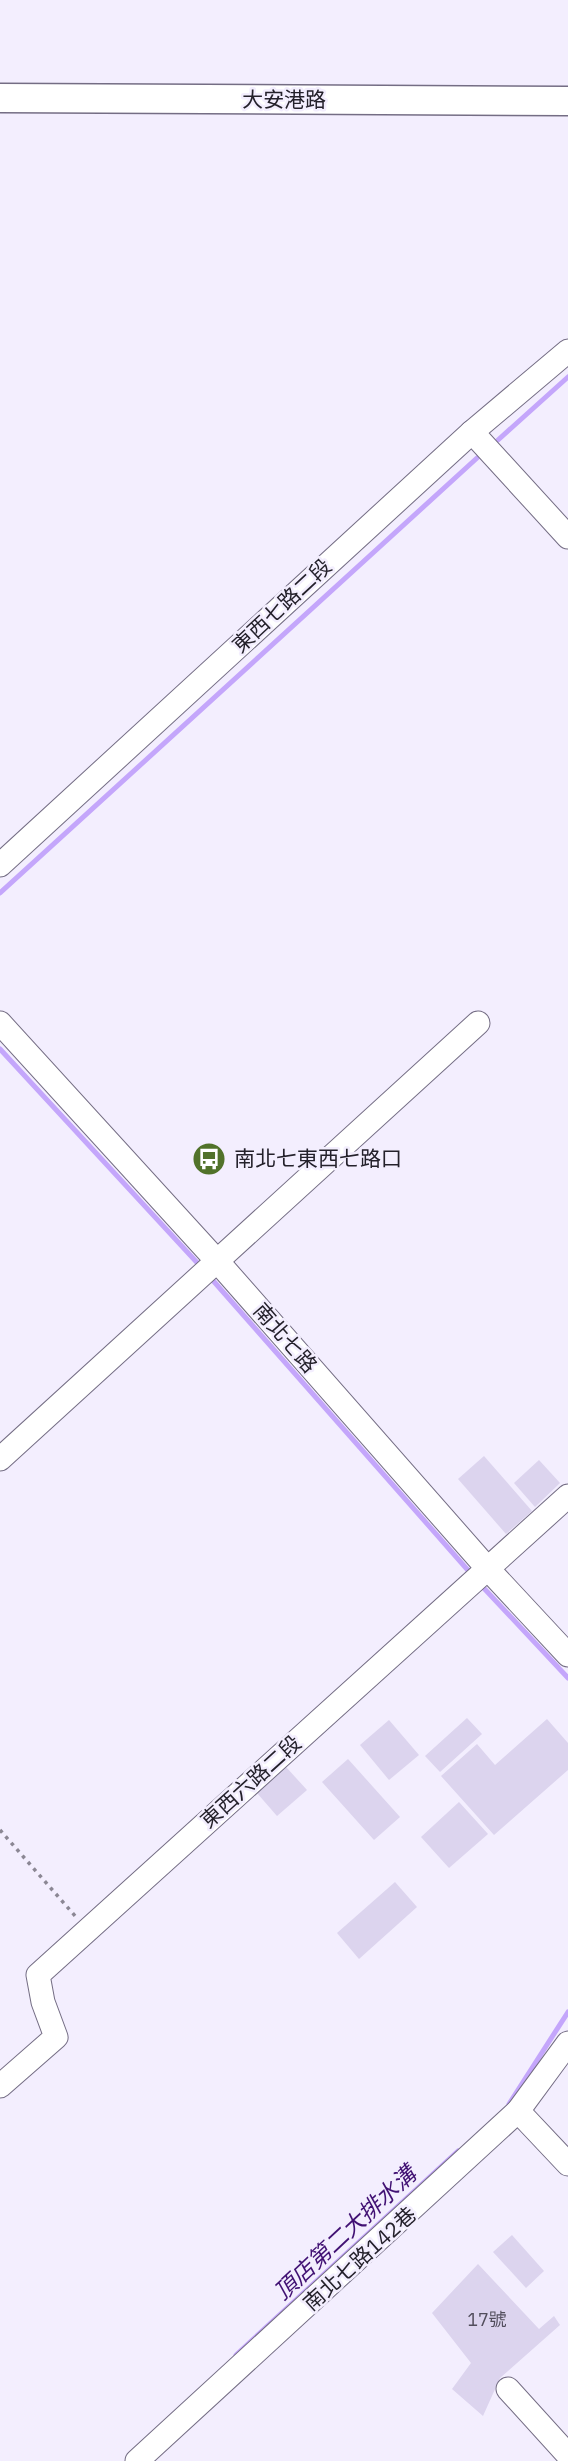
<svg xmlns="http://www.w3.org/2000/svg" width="568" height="2461" font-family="'IBM Plex Sans','Noto Sans TC',sans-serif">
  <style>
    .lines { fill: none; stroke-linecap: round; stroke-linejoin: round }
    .stream { stroke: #c4a6fb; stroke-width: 5 }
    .building { fill: #dcd4ee }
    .minor-casing { stroke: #746d84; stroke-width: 25 }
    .major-casing { stroke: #746d84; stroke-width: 31 }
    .path { stroke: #8b8794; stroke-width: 3.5; stroke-dasharray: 3.5 5; stroke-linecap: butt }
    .minor { stroke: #fff; stroke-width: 23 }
    .major { stroke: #fff; stroke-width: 28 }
    .labels { text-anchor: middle; stroke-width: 5; stroke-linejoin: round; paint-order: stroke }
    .number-label { font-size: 18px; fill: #524e5c }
    .street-label { font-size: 21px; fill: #24212b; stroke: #f3eefe }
    .poi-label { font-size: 21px; fill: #24212b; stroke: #f3eefe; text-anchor: start }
    .water-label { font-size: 23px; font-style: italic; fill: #411173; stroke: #f3eefe }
  </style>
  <rect width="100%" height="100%" fill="#f3eefe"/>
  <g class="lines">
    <g class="stream">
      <polyline points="498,440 568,377"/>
      <polyline points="0,893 477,458"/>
      <polyline points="0,1049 202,1268"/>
      <polyline points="209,1276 473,1576"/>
      <polyline points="479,1583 568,1678"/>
      <polyline points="509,2104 568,2012"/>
      <polyline points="236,2355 458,2151"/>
    </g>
  </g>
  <g class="building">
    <polygon points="484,1456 532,1511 506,1534 458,1479"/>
    <polygon points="539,1460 560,1483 535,1507 514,1483"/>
    <polygon points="467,1718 482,1734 440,1772 425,1756"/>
    <polygon points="547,1719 568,1743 568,1770 494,1835 441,1776 477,1744 495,1765"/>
    <polygon points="389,1720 419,1755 389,1780 360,1745"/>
    <polygon points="348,1759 400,1817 374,1840 322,1782"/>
    <polygon points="286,1767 307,1790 277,1816 257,1793"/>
    <polygon points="459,1802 488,1834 449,1868 421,1837"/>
    <polygon points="395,1882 417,1907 359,1959 337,1933"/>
    <polygon points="512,2235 544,2271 526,2288 493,2252"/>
    <polygon points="478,2264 539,2329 554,2316 560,2325 500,2378 483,2416 452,2389 471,2363 432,2313"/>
  </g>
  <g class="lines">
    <defs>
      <g id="minor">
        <polyline points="472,432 568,537"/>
        <polyline points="0,865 472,432 568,351"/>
        <polyline points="0,1023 218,1262 488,1569 568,1655"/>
        <polyline points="0,1459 478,1023"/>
        <polyline points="0,2086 56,2037 43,2002 38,1975 568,1496"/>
        <polyline points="518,2111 568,2164"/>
        <polyline points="508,2389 568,2455"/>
        <polyline points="137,2461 518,2111 568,2043"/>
      </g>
      <polyline id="major" points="0,98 568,101"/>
    </defs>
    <use href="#minor" class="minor-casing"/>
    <use href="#major" class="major-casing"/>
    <polyline class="path" points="0,1830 76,1917"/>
    <use href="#minor" class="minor"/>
    <use href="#major" class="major"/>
  </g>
  <defs>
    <symbol id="bus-disc" viewBox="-11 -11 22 22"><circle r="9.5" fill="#51722a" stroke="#f3eefe"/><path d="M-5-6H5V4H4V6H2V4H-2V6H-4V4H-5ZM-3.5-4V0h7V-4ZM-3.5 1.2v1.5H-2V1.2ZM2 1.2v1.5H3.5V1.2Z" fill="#fff"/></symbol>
  </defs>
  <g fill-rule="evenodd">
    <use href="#bus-disc" x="190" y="1140" width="38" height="38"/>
  </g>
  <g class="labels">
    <g class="number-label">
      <text x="487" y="2326">17號</text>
    </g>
    <g class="street-label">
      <text x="284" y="107">大安港路</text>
      <text transform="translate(282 606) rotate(-43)" y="7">東西七路二段</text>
      <text transform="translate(285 1338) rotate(49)" y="7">南北七路</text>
      <text transform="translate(251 1782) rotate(-42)" y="7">東西六路二段</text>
      <text transform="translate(360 2259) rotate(-42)" y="7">南北七路142巷</text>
    </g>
    <g class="poi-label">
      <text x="234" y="1166">南北七東西七路口</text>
    </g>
    <g class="water-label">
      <text transform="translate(345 2233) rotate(-43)" y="8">頂店第二大排水溝</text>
    </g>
  </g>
</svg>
